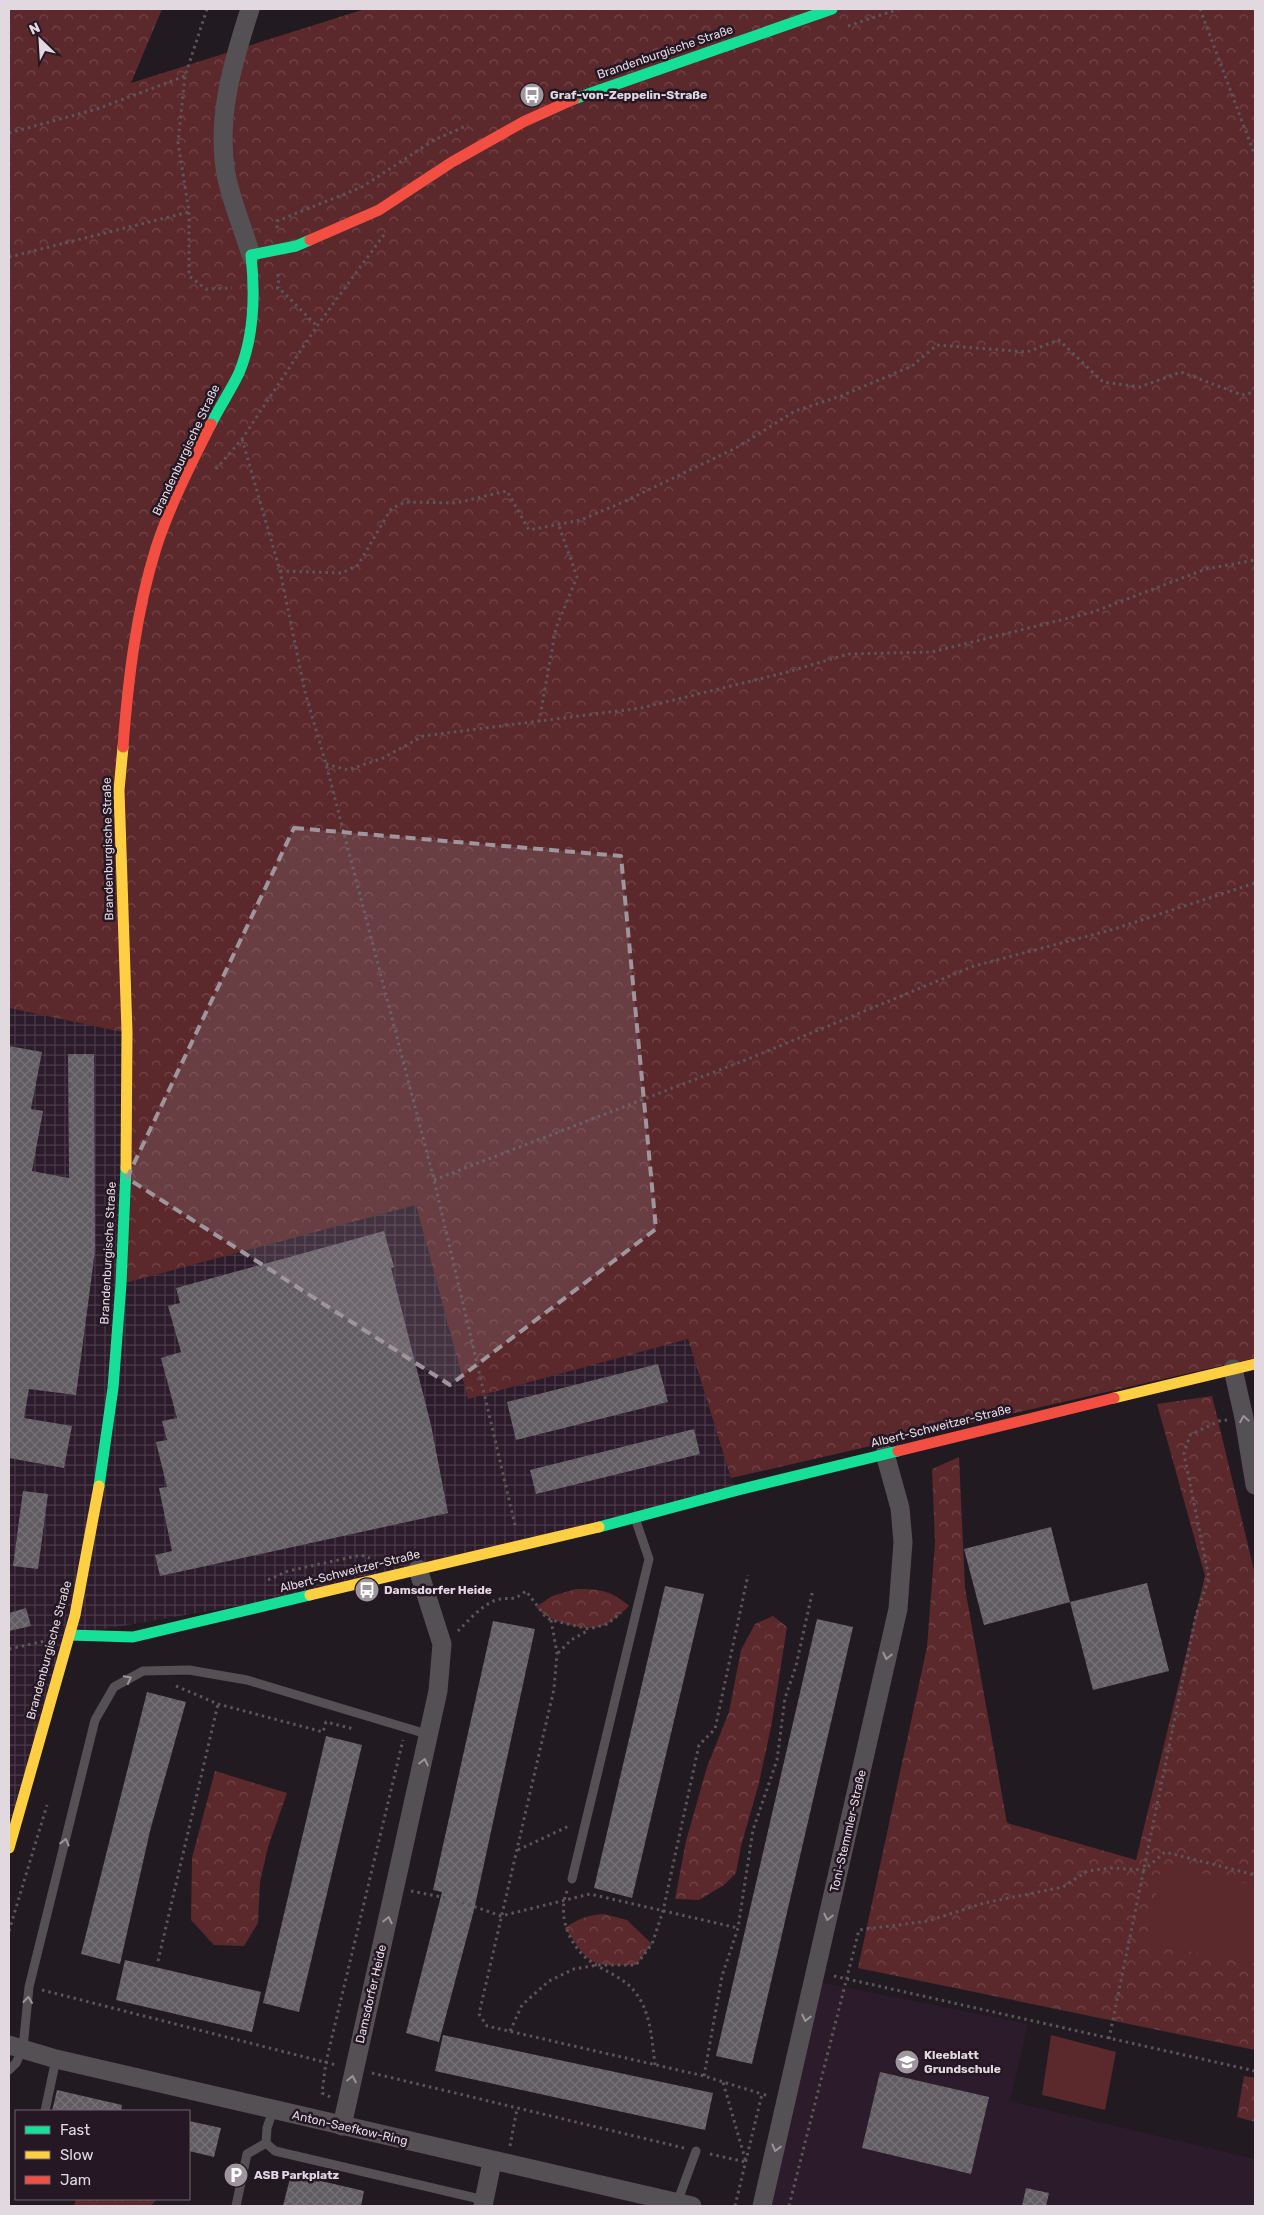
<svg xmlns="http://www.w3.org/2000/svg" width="1264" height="2215" font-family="Rubik,sans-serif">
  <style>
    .built { fill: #2c1b2a }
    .industrial { fill: url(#industrial-grid) }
    .forest { fill: url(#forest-crowns) }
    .pitch { fill: #5b282c }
    .building { fill: url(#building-cross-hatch) }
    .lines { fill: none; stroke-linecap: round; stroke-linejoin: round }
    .path { stroke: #5c565b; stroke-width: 3; stroke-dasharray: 2.5 4; stroke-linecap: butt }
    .lane { stroke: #555054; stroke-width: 9 }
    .street { stroke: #555054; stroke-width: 19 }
    .fast { stroke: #16e098; stroke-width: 11 }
    .slow { stroke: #ffcf43; stroke-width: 11 }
    .jam { stroke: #f24e42; stroke-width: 11 }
    .oneway { stroke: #9c949a }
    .marked { fill: #9f969d; fill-opacity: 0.2; stroke: #9f969d; stroke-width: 4; stroke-dasharray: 10 6; stroke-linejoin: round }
    .labels { text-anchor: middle; stroke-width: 5; stroke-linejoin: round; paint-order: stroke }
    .street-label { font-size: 12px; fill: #e2d8e0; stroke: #251723 }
    .poi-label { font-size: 12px; font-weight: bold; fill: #e2d8e0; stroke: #251723; text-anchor: start }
  </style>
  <defs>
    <pattern id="industrial-grid" width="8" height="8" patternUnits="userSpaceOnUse" patternTransform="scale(1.25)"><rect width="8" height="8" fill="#2c1b2a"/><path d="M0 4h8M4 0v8" fill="none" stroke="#4a3b49"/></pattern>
    <pattern id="forest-crowns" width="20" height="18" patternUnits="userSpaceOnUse" patternTransform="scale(1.25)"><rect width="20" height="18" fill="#5b282c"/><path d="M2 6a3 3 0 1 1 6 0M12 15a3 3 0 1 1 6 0" fill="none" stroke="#72464a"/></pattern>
    <pattern id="building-cross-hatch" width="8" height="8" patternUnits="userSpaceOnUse" patternTransform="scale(1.25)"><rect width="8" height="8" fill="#615b62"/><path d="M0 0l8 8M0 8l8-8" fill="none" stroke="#777278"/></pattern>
  </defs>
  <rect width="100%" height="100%" fill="#221a21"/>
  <polygon class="built" points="814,1981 1028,2024 1010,2101 1255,2159 1255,2206 762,2206"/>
  <polygon class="industrial" points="9,1008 127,1032 122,1283 416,1205 468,1398 688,1339 731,1478 738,1490 341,1588 70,1635 9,1848"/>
  <g class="forest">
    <polygon points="9,9 162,9 131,83 365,9 1255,9 1255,1358 731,1478 688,1339 468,1399 416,1205 121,1284 127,1033 9,1008"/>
    <polygon points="1212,1396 1255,1574 1255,2050 858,1968 927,1647 935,1543 932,1469 959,1457 965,1588 1007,1823 1136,1860 1205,1576 1157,1404"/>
    <path d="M576 1589C599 1589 611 1590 629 1606 608 1626 599 1632 570 1625 555 1621 547 1618 536 1607L552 1596Z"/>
    <polygon points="773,1616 787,1627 772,1722 759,1783 741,1846 736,1873 724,1885 699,1900 675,1899 686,1841 707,1767 729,1712 741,1650 755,1624"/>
    <polygon points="215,1771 287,1793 268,1847 260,1882 258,1923 244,1946 214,1945 191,1920 192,1858"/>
    <path d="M604 1914 627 1920 652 1944 636 1965C589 1966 592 1967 565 1928 577 1919 588 1915 604 1914Z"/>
    <polygon points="1244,2076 1255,2078 1255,2122 1237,2117"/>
    <polygon points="76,2199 157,2199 151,2206 74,2206"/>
  </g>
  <g class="pitch">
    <polygon points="1162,1865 1255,1885 1255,1964 1146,1943"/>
    <polygon points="1051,2035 1116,2052 1105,2110 1042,2095"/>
  </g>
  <g class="building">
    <polygon points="9,1046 42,1052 31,1109 43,1111 32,1171 69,1178 68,1054 94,1054 95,1251 76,1395 29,1389 24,1418 72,1426 64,1468 9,1458"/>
    <polygon points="384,1231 394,1267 391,1268 431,1425 448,1513 160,1576 155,1555 172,1551 159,1488 167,1487 156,1442 167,1440 162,1421 177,1418 161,1358 181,1352 168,1306 180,1303 176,1288"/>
    <polygon points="658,1364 668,1402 516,1440 507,1402"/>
    <polygon points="694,1429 700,1454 536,1494 530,1470"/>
    <polygon points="23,1491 48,1494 38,1569 13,1566"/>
    <polygon points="1051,1527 1070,1602 984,1625 964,1549"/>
    <polygon points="1147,1583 1169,1671 1093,1690 1070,1602"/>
    <polygon points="665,1586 704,1594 632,1898 594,1888"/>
    <polygon points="26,1608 31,1626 9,1631 9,1613"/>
    <polygon points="817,1619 853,1627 752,2064 716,2056"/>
    <polygon points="493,1621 535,1629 474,1910 439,2042 406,2033 442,1892 433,1890"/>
    <polygon points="147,1692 186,1702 150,1831 120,1964 81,1954"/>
    <polygon points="326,1736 362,1745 299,2012 263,2003"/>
    <polygon points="125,1960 261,1992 252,2032 116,2000"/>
    <polygon points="443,2035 713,2093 705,2130 435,2071"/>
    <polygon points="880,2072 989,2097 971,2174 862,2148"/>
    <polygon points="57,2090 122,2105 121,2111 52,2111"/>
    <polygon points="189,2121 221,2128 214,2157 189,2151"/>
    <polygon points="291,2174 364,2191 361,2206 283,2206"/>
    <polygon points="1026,2188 1049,2193 1046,2206 1022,2206"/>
  </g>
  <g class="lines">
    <g class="path">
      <polyline points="207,9 185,76 178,142 189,212 189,276 206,289 232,288"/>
      <polyline points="1200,9 1255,156"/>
      <polyline points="848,26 899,9"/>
      <polyline points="9,133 97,109 185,76"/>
      <polyline points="277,228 277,221 362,187 434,140 468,125"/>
      <polyline points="9,257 189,212"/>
      <polyline points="278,274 279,288"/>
      <polyline points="1255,280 1253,285 1255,295"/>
      <polyline points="276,288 279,288 317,326"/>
      <polyline points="242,439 280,571 305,692 326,764 434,1180 515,1525"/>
      <polyline points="216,469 242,439 317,326 386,232"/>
      <polyline points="280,571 342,573 358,565 391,509 405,502 456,503 507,491 529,530 581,520 623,502 736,448 795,411 841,396 912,366 937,345 1027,352 1059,340 1103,382 1140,387 1181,372 1242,395 1255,392"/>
      <polyline points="539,722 556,628 577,577 559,526"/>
      <polyline points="326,764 348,770 383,758 423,736 641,708 784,673 848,654 932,652 1093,612 1206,569 1255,560"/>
      <polyline points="434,1180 748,1059 974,966 1111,930 1255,883"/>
      <polyline points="268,1580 288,1571 361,1555 370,1558"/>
      <polyline points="551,1620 557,1653 554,1689 479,2014 487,2026 704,2076 762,2094"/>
      <path d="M458 1631C468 1621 482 1605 496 1600 510 1596 511 1603 526 1591L545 1616 551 1620 589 1629 607 1624 621 1613"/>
      <polyline points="9,1649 45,1641"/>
      <polyline points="558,1653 571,1640 589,1630"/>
      <polyline points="176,1686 218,1704 323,1732 326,1722 354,1729"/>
      <polyline points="518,1850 571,1825"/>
      <polyline points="411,1891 447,1898"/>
      <path d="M567 1891C558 1914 567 1940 585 1957 601 1971 622 1975 635 1992 651 2012 652 2041 655 2065"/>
      <polyline points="456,1900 501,1916 590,1894 738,1928"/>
      <polyline points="9,1931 47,1805"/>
      <polyline points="158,1961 218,1704"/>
      <polyline points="834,1976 1255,2071"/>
      <polyline points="42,1990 336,2065"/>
      <polyline points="510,2031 522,2005 549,1981 574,1969 598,1965 636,1965 652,1944 663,1911 699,1745 715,1729 748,1575"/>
      <polyline points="1109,2039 1196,1615 1209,1578 1184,1454 1190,1435 1219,1421 1227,1420"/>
      <polyline points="372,2073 684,2148"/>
      <polyline points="704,2076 722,1976 738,1928 753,1830 777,1760 785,1698 796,1666 813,1589"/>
      <polyline points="330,2097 322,2093 326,2062 403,1740"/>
      <polyline points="510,2146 517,2109"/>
      <polyline points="710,2154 746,2162 723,2082"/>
      <polyline points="735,2206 762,2094 769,2096"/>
      <polyline points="789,2206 859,1930 928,1921 984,1903 1063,1887 1087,1871 1111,1868 1144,1870 1165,1852 1255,1875"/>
    </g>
    <g class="lane">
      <polyline points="572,1879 649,1559 636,1521"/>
      <polyline points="9,2070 16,2063 23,2048 29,1987 95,1720 114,1687 143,1671 189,1670 247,1680 430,1735"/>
      <polyline points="273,2110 267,2128 266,2143 275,2151 484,2200"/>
      <polyline points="45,2111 56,2059"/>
      <polyline points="677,2203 696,2151"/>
      <polyline points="236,2206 247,2154 266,2143"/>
    </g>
    <g class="street">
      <path d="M250 9C233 62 216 117 226 174 231 201 243 228 251 255"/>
      <polyline points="1233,1369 1244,1418 1255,1485"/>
      <polyline points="9,2045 56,2059 692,2206"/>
      <polyline points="342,2126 438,1691 442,1644 418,1569"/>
      <polyline points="483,2206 492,2162"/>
      <polyline points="762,2206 898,1609 903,1542 900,1508 885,1454"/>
    </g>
    <g class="fast">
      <polyline points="574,99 832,9"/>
      <path d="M211 424C220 406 231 390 239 373 254 337 255 292 251 255L296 246 310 240"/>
      <polyline points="99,1486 113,1388 121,1284 126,1168"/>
      <polyline points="599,1527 738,1490 898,1451"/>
      <polyline points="70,1635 133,1637 310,1595"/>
    </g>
    <g class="slow">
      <polyline points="123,747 119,790 127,1032 126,1168"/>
      <polyline points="1114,1398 1255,1364"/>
      <polyline points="310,1595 599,1527"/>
      <polyline points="9,1848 75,1615 99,1486"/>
    </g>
    <g class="jam">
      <polyline points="310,240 379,210 452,162 523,122 574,99"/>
      <path d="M123 747C128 680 136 612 156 548 170 505 191 464 211 424"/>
      <polyline points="898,1451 1114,1398"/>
    </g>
  </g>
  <defs><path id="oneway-chevron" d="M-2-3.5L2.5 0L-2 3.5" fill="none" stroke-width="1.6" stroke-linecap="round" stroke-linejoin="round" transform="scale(1.25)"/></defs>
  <g class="oneway">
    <use href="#oneway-chevron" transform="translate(1244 1419) rotate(-100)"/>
    <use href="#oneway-chevron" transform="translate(887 1656) rotate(103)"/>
    <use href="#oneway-chevron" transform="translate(128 1679) rotate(-28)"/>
    <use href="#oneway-chevron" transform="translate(424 1762) rotate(-77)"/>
    <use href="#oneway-chevron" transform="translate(65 1842) rotate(-76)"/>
    <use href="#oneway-chevron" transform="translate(828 1917) rotate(103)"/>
    <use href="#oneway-chevron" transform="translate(388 1920) rotate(-77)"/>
    <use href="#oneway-chevron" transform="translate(28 2000) rotate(-84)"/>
    <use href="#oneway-chevron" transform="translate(806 2018) rotate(103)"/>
    <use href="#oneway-chevron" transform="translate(352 2079) rotate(-79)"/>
    <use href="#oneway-chevron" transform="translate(776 2148) rotate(104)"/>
  </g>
  <path class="marked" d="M294 828 621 856 656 1229 450 1385 127 1178Z"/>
  <defs>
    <symbol id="bus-disc" viewBox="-11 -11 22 22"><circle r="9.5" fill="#9f969d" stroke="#251723"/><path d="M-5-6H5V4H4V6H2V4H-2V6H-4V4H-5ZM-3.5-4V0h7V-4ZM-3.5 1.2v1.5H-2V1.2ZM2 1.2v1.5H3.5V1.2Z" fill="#fff"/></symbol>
    <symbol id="school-disc" viewBox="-11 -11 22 22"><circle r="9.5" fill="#9f969d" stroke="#251723"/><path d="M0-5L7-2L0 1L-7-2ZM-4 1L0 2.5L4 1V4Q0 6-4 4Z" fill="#fff"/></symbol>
    <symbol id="parking-disc" viewBox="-11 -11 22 22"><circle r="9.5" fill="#9f969d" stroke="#251723"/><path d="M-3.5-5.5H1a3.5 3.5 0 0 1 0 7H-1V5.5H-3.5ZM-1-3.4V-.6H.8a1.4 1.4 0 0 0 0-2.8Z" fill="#fff"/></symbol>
  </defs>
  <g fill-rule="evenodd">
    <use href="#bus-disc" x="518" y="81" width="28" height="28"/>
    <use href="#bus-disc" x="353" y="1576" width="28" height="28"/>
    <use href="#school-disc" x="893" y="2048" width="28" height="28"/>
    <use href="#parking-disc" x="222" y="2161" width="28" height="28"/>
  </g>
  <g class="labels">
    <g class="street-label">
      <text transform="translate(665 52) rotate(-19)" y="4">Brandenburgische Straße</text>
      <text transform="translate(186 450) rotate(-65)" y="4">Brandenburgische Straße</text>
      <text transform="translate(108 849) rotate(-91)" y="4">Brandenburgische Straße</text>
      <text transform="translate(108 1253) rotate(-87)" y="4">Brandenburgische Straße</text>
      <text transform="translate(941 1426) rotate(-14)" y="4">Albert-Schweitzer-Straße</text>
      <text transform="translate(350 1571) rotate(-14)" y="4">Albert-Schweitzer-Straße</text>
      <text transform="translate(49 1650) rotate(-75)" y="4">Brandenburgische Straße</text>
      <text transform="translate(848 1831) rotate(-77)" y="4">Toni-Stemmler-Straße</text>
      <text transform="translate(371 1994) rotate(-77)" y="4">Damsdorfer Heide</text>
      <text transform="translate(350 2128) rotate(13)" y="4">Anton-Saefkow-Ring</text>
    </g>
    <g class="poi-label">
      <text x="550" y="99">Graf-von-Zeppelin-Straße</text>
      <text x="384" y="1594">Damsdorfer Heide</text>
      <text x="924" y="2059">Kleeblatt<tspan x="924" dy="14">Grundschule</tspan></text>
      <text x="254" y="2179">ASB Parkplatz</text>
    </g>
  </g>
  <rect width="1264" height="2215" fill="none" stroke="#e2d8e0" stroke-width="20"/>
  <rect x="15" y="2110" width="175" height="90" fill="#251723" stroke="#71646f"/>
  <rect x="25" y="2126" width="25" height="8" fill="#16e098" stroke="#71646f"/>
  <text x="60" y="2135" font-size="15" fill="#e2d8e0">Fast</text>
  <rect x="25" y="2151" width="25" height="8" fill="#ffcf43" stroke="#71646f"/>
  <text x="60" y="2160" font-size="15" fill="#e2d8e0">Slow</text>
  <rect x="25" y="2176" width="25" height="8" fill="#f24e42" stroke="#71646f"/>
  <text x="60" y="2185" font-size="15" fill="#e2d8e0">Jam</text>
  <g transform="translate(40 40) rotate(335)" stroke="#251723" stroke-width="4" paint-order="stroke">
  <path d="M0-4L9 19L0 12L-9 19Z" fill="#e2d8e0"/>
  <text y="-8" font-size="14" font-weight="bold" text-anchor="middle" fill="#e2d8e0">N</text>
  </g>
</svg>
